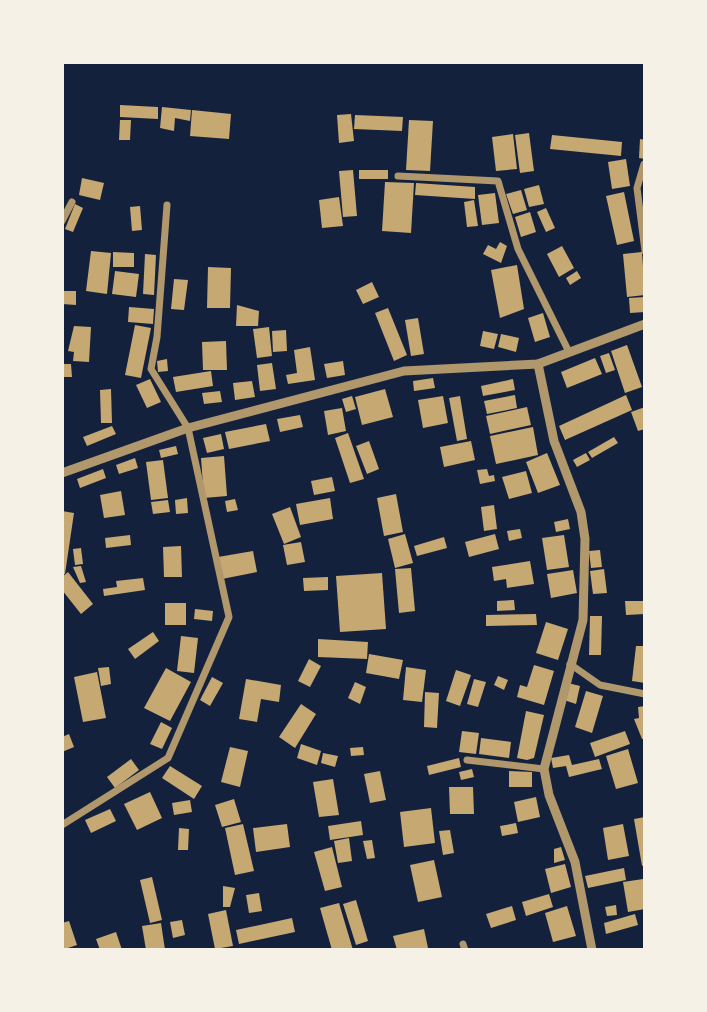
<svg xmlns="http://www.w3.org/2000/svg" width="707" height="1012" font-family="'Noto Sans',sans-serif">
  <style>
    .building { fill: #c6a872 }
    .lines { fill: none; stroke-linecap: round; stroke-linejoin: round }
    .minor { stroke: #b1986c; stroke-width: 7 }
    .tertiary { stroke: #b1986c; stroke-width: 9 }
  </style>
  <rect width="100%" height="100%" fill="#14213d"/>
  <g class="building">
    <polygon points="120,105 158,107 158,119 120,117"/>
    <polygon points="162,107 191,110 190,121 175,118 174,131 160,128"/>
    <polygon points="192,110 231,114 229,139 190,136"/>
    <polygon points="351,114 354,141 339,143 337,115"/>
    <polygon points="355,115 403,117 402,131 354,129"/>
    <polygon points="120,120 131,120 130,140 119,140"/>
    <polygon points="409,120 433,121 430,171 406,170"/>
    <polygon points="529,133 534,171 520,173 515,135"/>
    <polygon points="513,134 517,169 496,171 492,137"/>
    <polygon points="552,135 622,142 621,156 550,149"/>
    <polygon points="640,139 645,140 645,159 639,158"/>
    <polygon points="626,159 630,186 612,189 608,162"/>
    <polygon points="353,170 357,216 343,217 339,171"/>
    <rect x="359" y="170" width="29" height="9"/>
    <polygon points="82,178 104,183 100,200 79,195"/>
    <polygon points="385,182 414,183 411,233 382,231"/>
    <polygon points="416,183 475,187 475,199 415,195"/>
    <polygon points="539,185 544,204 529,207 524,189"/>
    <polygon points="521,190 527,210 513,214 506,194"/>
    <polygon points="624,192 634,241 617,245 606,196"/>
    <polygon points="495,193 499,223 482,225 478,195"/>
    <polygon points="339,197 343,226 322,228 319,200"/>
    <polygon points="474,200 478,226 467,227 464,202"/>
    <polygon points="75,204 83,208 73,232 65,229"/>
    <polygon points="140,206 142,230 132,231 130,207"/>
    <polygon points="546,208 555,228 546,232 537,212"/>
    <polygon points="530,212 536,232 521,237 515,217"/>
    <polygon points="500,242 507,246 501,263 483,254 488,245 496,249"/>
    <polygon points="562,246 574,268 559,277 547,254"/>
    <polygon points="91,251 111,253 107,294 86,291"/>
    <polygon points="113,252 134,253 134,267 113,267"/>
    <polygon points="642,252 645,295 627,297 623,254"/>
    <polygon points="145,254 156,255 154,295 143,294"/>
    <polygon points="517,265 524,309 500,318 491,270"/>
    <polygon points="208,267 231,268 230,308 207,308"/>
    <polygon points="115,271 139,274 136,297 112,294"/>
    <polygon points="577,271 581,278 570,285 566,278"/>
    <polygon points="174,279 188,280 184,310 171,309"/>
    <polygon points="372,282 379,297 363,304 356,290"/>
    <polygon points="62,291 76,291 76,305 62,304"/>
    <polygon points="645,297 645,312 630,313 629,298"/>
    <polygon points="237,305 259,311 258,326 236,326"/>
    <polygon points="129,307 154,309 153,324 128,322"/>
    <polygon points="388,308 407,355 394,361 375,313"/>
    <polygon points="543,313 550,337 535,342 528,318"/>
    <polygon points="418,318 424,354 411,356 405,320"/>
    <polygon points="135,325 151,328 141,378 125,375"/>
    <polygon points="74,326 91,327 89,362 73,361 74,352 68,351"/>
    <polygon points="269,327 272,356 257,358 253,329"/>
    <polygon points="286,330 287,351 273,352 272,331"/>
    <polygon points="483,331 498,334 494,349 480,346"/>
    <polygon points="501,334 519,338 516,352 498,347"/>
    <polygon points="226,341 227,370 203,370 202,342"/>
    <polygon points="627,345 642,387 625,393 611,351"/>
    <polygon points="310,347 315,380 288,384 286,375 297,373 294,350"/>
    <polygon points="609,353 615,370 606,373 600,356"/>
    <polygon points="595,358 602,374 567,388 561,372"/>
    <polygon points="167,359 168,371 158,372 157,361"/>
    <polygon points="343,361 345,375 327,378 324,364"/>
    <polygon points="272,363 276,389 260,391 257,365"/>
    <polygon points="62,364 71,364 72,377 62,377"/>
    <polygon points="211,371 213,386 176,392 173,377"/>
    <polygon points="433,378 435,388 414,391 413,381"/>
    <polygon points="150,379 161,402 147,408 136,385"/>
    <polygon points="513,379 515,390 483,396 481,386"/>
    <polygon points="252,381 255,397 235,400 233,383"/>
    <polygon points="111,389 112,423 101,423 100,390"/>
    <polygon points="385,389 393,417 362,425 355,397"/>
    <polygon points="220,391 222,402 204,404 202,393"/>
    <polygon points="515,395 517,408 487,414 484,401"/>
    <polygon points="626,395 632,410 565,440 559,426"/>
    <polygon points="352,396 356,409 346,412 342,399"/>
    <polygon points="443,396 448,423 423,428 418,400"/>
    <polygon points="460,396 467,439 457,441 449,398"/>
    <polygon points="527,407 531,425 490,434 486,416"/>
    <polygon points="645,407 645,429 638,431 631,412"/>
    <polygon points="342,408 346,431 328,435 324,411"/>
    <polygon points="300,415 303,427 280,432 277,419"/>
    <polygon points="266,424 270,441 229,449 225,432"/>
    <polygon points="112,426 116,434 87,446 83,437"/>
    <polygon points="533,427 538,455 496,464 490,436"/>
    <polygon points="348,433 364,479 350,483 335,438"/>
    <polygon points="221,434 224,449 207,453 203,438"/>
    <polygon points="614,437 618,443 592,458 588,452"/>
    <polygon points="369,441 379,469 367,474 356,446"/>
    <polygon points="471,441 475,460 444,467 440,447"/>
    <polygon points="176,446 178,454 161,458 159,450"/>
    <polygon points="547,453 560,485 538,493 526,462"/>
    <polygon points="586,453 590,460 577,467 573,460"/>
    <polygon points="224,456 227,496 204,498 201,458"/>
    <polygon points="135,458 138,468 119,474 116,465"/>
    <polygon points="163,460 168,498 151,500 146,462"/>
    <polygon points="103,469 106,478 80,488 77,479"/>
    <polygon points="487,469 489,476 494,475 495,481 480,484 477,470"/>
    <polygon points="526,471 532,493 509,499 502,477"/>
    <polygon points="332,477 335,491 314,495 311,481"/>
    <polygon points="121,491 125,515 104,518 100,495"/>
    <polygon points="396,494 403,532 384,536 377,498"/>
    <polygon points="187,498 188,513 176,514 175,500"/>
    <polygon points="330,498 333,519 300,525 296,504"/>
    <polygon points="235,499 238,510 227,512 225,501"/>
    <polygon points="168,500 170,512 153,514 151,502"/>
    <polygon points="494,505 497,529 484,531 481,507"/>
    <polygon points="290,507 301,537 284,544 272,514"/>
    <polygon points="62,511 74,513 65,574 62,574"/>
    <polygon points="568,519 570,529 556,532 554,522"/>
    <polygon points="520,529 522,538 509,541 507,531"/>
    <polygon points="405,534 413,563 395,568 388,539"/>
    <polygon points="495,534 499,549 469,557 465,542"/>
    <polygon points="130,535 131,545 106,548 105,538"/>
    <polygon points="564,535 569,567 547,570 542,538"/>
    <polygon points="444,537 447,548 417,556 414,546"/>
    <polygon points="301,542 305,562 287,565 283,545"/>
    <polygon points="181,546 182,577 164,577 163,547"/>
    <polygon points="81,548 83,564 75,565 73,549"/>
    <polygon points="600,550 602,567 591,568 589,551"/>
    <polygon points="253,551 257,572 222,579 218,557"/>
    <polygon points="530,561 534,584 507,588 506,579 494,581 492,567"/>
    <polygon points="81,566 86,582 80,583 73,567"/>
    <polygon points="411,568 415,611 399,613 395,569"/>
    <polygon points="604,569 607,593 593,594 590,571"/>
    <polygon points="573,570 577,593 551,598 547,574"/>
    <polygon points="68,572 93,604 81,614 62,590 62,577"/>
    <polygon points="382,573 386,629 340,632 336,576"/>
    <polygon points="328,577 328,590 304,591 303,578"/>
    <polygon points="143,578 145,590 104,596 103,589 117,587 116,581"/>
    <polygon points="514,600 515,610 497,611 497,601"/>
    <polygon points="625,601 645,601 645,614 626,615"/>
    <rect x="165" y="603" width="21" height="22"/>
    <polygon points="195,609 213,611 212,621 194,619"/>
    <polygon points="536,614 537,625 486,626 486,615"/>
    <polygon points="590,616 602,616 601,655 589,655"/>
    <polygon points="546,622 568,629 558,660 536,653"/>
    <polygon points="153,632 159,641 135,659 128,649"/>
    <polygon points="181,636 198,638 194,673 177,671"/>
    <polygon points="318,639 368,642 367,659 318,657"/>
    <polygon points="636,646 645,646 645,683 632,681"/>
    <polygon points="369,654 403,660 399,679 366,673"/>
    <polygon points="309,659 321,666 310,687 298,681"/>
    <polygon points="534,665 554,671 544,705 517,697 520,685 527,687"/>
    <polygon points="109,667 111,684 101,686 98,668"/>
    <polygon points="406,667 426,670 422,702 403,700"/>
    <polygon points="166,668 191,682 170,721 144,708"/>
    <polygon points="456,670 471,675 460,706 446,701"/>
    <polygon points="97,672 106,718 83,722 74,677"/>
    <polygon points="498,676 508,680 504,690 494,685"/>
    <polygon points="212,677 223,683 210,706 200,700"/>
    <polygon points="246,679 281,685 279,702 261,699 257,722 239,719"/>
    <polygon points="474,679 486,682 478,707 467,704"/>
    <polygon points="355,682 366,687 360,704 348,698"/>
    <polygon points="568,683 580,686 576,704 564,700"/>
    <polygon points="586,691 603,696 592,733 575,727"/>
    <polygon points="425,692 439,693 437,728 424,727"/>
    <polygon points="301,704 316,714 295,748 279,737"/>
    <polygon points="645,706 645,739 642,739 634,719 639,718 638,707"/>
    <polygon points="526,711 544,715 534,758 527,760 517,758"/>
    <polygon points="161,722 172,728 162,749 150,744"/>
    <polygon points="462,731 479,733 476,754 459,752"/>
    <polygon points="625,731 630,744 595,757 590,743"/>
    <polygon points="69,734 74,747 62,752 62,737"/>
    <polygon points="481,738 511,742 509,758 479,754"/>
    <polygon points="301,744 321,751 317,765 297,758"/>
    <polygon points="230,747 248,751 240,787 221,782"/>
    <polygon points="363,747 364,755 351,756 350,748"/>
    <polygon points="628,749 638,783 616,789 606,756"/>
    <polygon points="323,753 338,756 335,767 321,763"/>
    <polygon points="569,755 572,765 599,759 602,769 569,777 566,766 553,768 551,758"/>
    <polygon points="459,758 461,767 429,775 427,766"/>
    <polygon points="131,759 139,770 115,788 107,777"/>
    <polygon points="170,766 202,786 194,799 162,778"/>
    <polygon points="472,769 474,777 461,780 459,772"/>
    <polygon points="380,771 386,800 370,803 364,774"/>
    <polygon points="509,771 532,772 532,787 509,787"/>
    <polygon points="333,779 339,815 319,817 313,782"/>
    <polygon points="449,787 473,787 474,814 450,814"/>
    <polygon points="150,792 162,818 137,830 124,804"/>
    <polygon points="536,797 540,817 518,822 514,802"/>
    <polygon points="234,799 241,822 222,827 215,805"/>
    <polygon points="190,800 192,812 174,815 172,803"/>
    <polygon points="431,808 435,843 404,847 400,812"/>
    <polygon points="110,809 116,821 91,833 85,820"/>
    <polygon points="645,817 645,865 642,866 634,819"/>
    <polygon points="361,821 363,835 330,840 328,826"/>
    <polygon points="516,823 518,833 502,836 500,826"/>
    <polygon points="243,824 254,871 235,875 225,828"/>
    <polygon points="287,824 290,847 256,852 253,828"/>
    <polygon points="623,824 629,856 608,860 603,828"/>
    <polygon points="179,828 189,829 188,850 178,850"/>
    <polygon points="450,830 454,853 443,855 439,831"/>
    <polygon points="349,838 352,861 338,863 334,841"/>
    <polygon points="372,840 375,858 367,859 363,841"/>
    <polygon points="332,847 342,887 325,891 314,852"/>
    <polygon points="561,847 565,860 554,863 554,849"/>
    <polygon points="434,860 442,897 418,902 410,865"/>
    <polygon points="565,864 571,887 551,893 545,869"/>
    <polygon points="624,868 626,880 588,888 585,876"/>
    <polygon points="152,877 162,920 150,923 140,880"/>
    <polygon points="643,879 645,909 628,912 623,882"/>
    <polygon points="223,886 235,888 230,907 223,907"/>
    <polygon points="259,893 262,911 249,913 246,895"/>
    <polygon points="549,894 553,907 526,916 522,902"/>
    <polygon points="356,900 368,941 356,945 343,904"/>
    <polygon points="339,903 353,950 332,950 320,908"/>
    <polygon points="616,905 617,915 607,916 605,907"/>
    <polygon points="512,906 516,920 491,928 486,914"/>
    <polygon points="567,906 576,936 553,942 545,913"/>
    <polygon points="226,910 233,946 215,949 208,914"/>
    <polygon points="635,914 638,925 606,934 604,923"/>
    <polygon points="292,918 295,932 239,944 236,930"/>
    <polygon points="182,920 185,935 173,938 170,922"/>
    <polygon points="69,921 77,945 62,950 62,923"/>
    <polygon points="161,923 165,950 146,950 142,926"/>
    <polygon points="424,929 428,948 397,950 393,936"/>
    <polygon points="116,932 122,950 100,950 96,939"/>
  </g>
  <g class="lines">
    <g class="minor">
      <polyline points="644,164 637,188 645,251"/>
      <polyline points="398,176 498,181 518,249 569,352"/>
      <polyline points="62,221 72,202"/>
      <polyline points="570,664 600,685 645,694"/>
      <polyline points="467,760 544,769"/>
      <polyline points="62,825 168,758 229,617 188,428 151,369 157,337 167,205"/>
      <polyline points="463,944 465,950"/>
    </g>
    <g class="tertiary">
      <polyline points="538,364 554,441 581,512 585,539 583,620 544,769 549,795 575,862 592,950"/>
      <polyline points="62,473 188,428 404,371 538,364 645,324"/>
    </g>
  </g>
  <rect width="707" height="1012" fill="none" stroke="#f6f1e7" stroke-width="128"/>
</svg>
